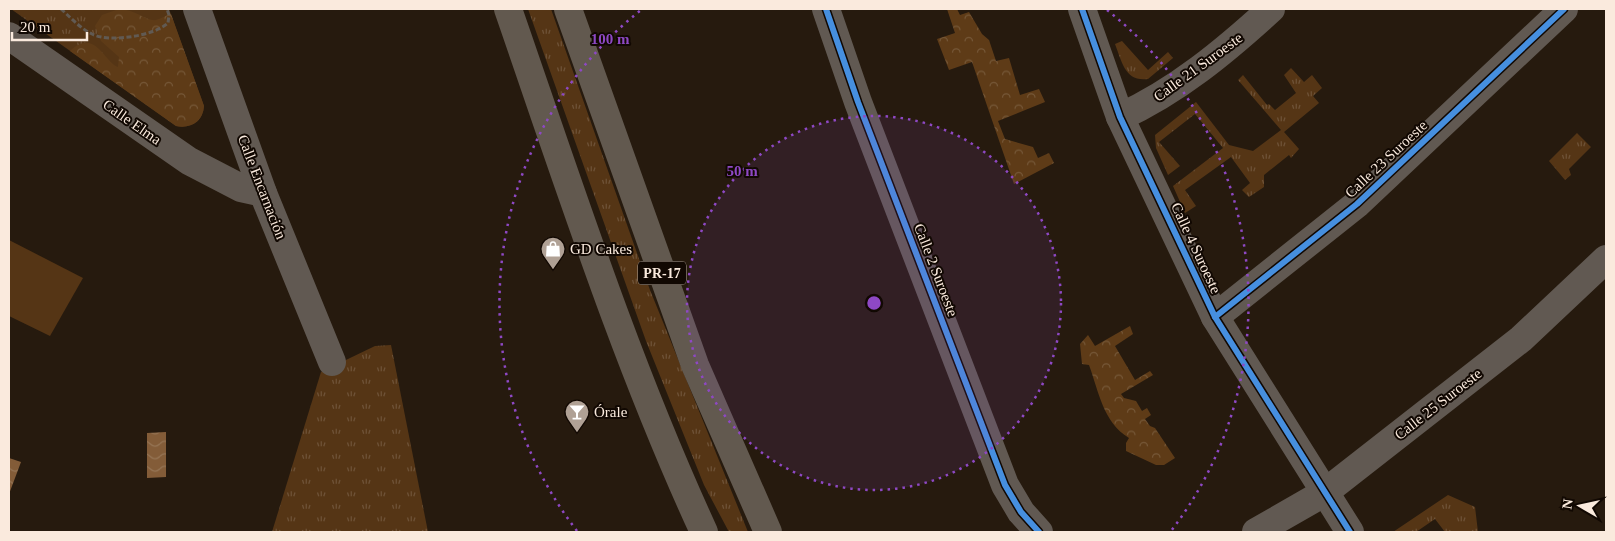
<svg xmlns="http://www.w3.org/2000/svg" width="1615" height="541" font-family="'Times New Roman',serif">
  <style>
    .grass { fill: url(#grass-tufts) }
    .forest { fill: url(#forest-crowns) }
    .garden { fill: #553515 }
    .water { fill: url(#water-waves) }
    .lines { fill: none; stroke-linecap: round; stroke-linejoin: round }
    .path { stroke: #615a53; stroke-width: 3; stroke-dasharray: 5 2.5; stroke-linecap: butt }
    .minor { stroke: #615952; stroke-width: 28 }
    .major { stroke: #62594f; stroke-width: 28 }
    .cycleway-casing { stroke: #110802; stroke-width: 9 }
    .cycleway { stroke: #468fdf; stroke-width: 6 }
    .ring { fill: none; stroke: #8e48c4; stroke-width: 2.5; stroke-dasharray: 2.5 5 }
    .labels { text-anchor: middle; stroke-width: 4; stroke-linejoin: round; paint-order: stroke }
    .shield { fill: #110802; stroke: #b4a69b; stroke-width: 1 }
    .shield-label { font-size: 14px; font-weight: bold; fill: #faeadd }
    .street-label { font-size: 15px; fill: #faeadd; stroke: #110802 }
    .poi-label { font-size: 15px; fill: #faeadd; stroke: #110802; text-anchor: start }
    .centre { fill: #8e48c4; stroke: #110802; stroke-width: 2.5 }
    .ring-label { font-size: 15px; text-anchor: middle; font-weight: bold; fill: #8e48c4; stroke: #110802; stroke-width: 4; stroke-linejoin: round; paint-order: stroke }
  </style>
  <defs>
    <pattern id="grass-tufts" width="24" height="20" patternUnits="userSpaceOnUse" patternTransform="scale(1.25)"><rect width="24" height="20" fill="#553515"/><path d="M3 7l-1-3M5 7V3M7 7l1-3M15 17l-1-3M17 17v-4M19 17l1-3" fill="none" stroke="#6e5237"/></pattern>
    <pattern id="forest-crowns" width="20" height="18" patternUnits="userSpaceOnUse" patternTransform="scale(1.25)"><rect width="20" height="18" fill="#5e3b17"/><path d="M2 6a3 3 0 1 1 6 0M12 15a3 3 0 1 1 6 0" fill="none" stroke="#765838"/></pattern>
    <pattern id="water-waves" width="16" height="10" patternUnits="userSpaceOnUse" patternTransform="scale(1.25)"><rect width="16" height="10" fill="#835c38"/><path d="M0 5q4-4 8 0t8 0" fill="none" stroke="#957454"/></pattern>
  </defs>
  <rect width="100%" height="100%" fill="#261a0e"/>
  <g class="grass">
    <path d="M11 9H169L204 106C203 122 190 129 176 126Z"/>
    <polygon points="528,9 551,9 650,290 748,532 729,532 704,485 646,341"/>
    <path d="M1122 41 1148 70 1168 52 1173 58 1148 79C1125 82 1122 62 1115 44Z"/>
    <polygon points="1291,68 1304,82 1312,75 1322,88 1313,96 1319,103 1284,132 1299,149 1291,158 1289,155 1264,175 1264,187 1249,197 1242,190 1250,183 1231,157 1185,190 1196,206 1185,213 1173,186 1223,148 1195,114 1159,142 1180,166 1168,175 1156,148 1155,135 1196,102 1229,145 1253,151 1281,130 1238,80 1243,75 1267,105 1269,104 1275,110 1296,93 1284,75"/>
    <polygon points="1577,133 1591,147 1569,169 1571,175 1565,180 1549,161"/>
    <polygon points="391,345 428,532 272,532 321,372 375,346"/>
    <polygon points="1448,495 1475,507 1478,532 1445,532 1435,519 1416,532 1393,532"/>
  </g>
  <g class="forest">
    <path d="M119 9C134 9 148 22 156 20 161 19 166 15 171 14L204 106C203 122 190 129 176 126L70 51C95 27 104 62 118 67L119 57 101 41 95 26 102 15Z"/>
    <polygon points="947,9 957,9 960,15 969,12 982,34 989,40 996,61 1009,58 1020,95 1039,89 1045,102 998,121 1005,139 1033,147 1038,158 1049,153 1054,163 1014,184 972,62 949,70 937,39 955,33"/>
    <path d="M1130 326 1133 334 1115 346 1135 380 1150 371 1153 375 1121 394 1124 398 1136 401 1142 411 1147 408 1151 415 1145 419 1150 426 1155 428 1175 458 1164 465H1156L1126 451V443L1129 438C1103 422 1099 392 1089 365L1082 364 1080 344 1088 335 1095 346Z"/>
  </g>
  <polygon class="garden" points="9,240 83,278 50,336 9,316"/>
  <g class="water">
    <polygon points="166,432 166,477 147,478 147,433"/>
    <polygon points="9,458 21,462 9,494"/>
  </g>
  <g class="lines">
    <path class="path" d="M61 9C70 17 81 29 92 34 109 43 154 36 168 23L169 15 167 9"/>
    <g class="minor">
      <polyline points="197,9 263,193 332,362"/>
      <polyline points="826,9 858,102 1005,485 1021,512 1039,532"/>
      <polyline points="1082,9 1120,117 1215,317 1350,532"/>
      <polyline points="9,36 189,161 241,188 263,193"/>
      <path d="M1120 117C1177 91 1225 51 1271 9"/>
      <polyline points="1215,317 1357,204 1564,9"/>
      <polyline points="1256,532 1324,493 1521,339 1606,259"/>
    </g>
    <g class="major">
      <path d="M508 9C569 185 626 363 704 532"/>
      <polyline points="568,9 695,365 768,532"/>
    </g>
    <defs>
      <g id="cycleway">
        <polyline points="826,9 858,102 1005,485 1021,512 1039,532"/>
        <polyline points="1082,9 1120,117 1215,317 1350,532"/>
        <polyline points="1215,317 1357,204 1564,9"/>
      </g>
    </defs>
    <use href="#cycleway" class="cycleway-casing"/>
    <use href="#cycleway" class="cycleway"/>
  </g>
  <circle cx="874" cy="303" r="187" fill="#8e48c4" fill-opacity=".12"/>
  <g class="ring">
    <circle cx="874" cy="303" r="187"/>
    <path d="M577 531A374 374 0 0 1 641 10M1107 10A374 374 0 0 1 1171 531"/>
  </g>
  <defs>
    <symbol id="shop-pin" viewBox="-11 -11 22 30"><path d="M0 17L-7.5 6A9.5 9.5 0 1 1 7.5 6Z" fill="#b0a195" stroke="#110802"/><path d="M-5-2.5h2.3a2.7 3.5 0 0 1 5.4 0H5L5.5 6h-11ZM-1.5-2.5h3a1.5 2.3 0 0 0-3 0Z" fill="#fff"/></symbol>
    <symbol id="bar-pin" viewBox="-11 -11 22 30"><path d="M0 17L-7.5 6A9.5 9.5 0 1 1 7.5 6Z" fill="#b0a195" stroke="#110802"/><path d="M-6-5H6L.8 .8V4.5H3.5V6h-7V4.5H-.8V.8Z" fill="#fff"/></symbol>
  </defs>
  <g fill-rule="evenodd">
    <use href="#shop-pin" x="539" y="235" width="28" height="38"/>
    <use href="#bar-pin" x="563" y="398" width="28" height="38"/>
  </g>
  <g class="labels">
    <rect class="shield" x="638" y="261.5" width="48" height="23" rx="4"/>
    <g class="shield-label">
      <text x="662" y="278">PR-17</text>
    </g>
    <g class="street-label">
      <text transform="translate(1198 67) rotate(-36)" y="5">Calle 21 Suroeste</text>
      <text transform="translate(132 122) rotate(35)" y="5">Calle Elma</text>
      <text transform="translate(1386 159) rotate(-43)" y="5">Calle 23 Suroeste</text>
      <text transform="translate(262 187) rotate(69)" y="5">Calle Encarnación</text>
      <text transform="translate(1196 248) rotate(65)" y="5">Calle 4 Suroeste</text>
      <text transform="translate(936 270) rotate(69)" y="5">Calle 2 Suroeste</text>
      <text transform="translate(1438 404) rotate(-38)" y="5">Calle 25 Suroeste</text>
    </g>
    <g class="poi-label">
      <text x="570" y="254">GD Cakes</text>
      <text x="594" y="417">Órale</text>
    </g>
  </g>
  <circle cx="874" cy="303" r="8" class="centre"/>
  <g class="ring-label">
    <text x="610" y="44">100 m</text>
    <text x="742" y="176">50 m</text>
  </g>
  <rect width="1615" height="541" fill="none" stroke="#faeadd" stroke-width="20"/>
  <g transform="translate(1580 506) rotate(279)" stroke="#110802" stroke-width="4" paint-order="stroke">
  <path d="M0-4L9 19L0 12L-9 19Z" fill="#faeadd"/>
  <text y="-8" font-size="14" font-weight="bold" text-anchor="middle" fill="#faeadd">N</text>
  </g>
  <path d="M12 32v8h75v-8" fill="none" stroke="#faeadd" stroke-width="2.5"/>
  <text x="20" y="32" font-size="15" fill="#faeadd" stroke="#110802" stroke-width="4" paint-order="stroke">20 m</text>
</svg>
